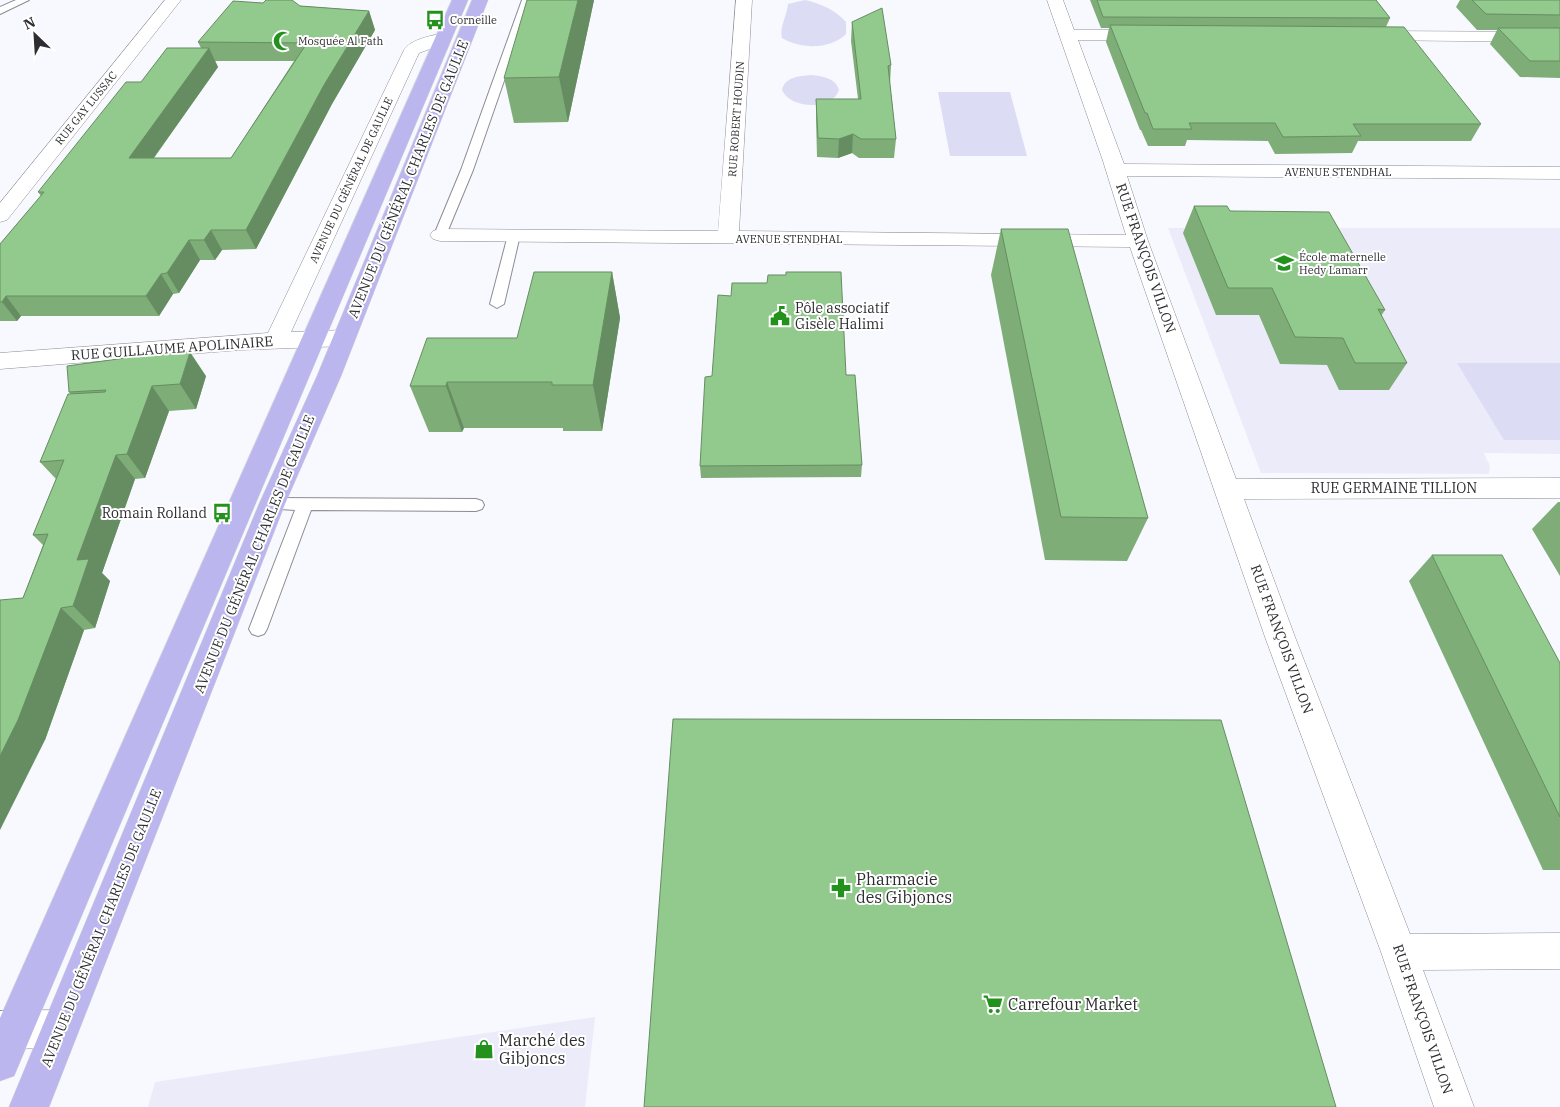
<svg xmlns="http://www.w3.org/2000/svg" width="1560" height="1107" font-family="'IBM Plex Serif',serif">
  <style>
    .built { fill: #ecebf9 }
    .green { fill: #dddcf5 }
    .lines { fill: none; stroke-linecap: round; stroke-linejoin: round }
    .lane-casing { stroke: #8c8c94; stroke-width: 2 }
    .street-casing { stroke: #8c8c94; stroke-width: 1 }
    .primary-casing { stroke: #d5d5d6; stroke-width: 1 }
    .lane { fill: #fff; fill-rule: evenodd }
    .street { fill: #fff; fill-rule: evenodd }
    .primary { fill: #bbb6ed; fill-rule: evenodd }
    .wall { fill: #7ead78; fill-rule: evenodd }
    .shaded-wall { fill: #668d62 }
    .building { fill: #92c98c; stroke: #668d62 }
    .labels { text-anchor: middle; stroke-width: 4; stroke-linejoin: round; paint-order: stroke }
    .far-poi-label { font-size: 11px; fill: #2e2e32; stroke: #fff; text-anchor: start }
    .far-street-label { font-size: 11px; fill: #2e2e32; stroke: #fff }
    .street-label { font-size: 14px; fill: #2e2e32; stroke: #fff }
    .poi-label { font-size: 14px; fill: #2e2e32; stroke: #fff; text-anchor: start }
    .near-poi-label { font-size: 16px; fill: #2e2e32; stroke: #fff; text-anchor: start }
  </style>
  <rect width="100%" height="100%" fill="#f8f8ff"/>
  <g class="built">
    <polygon points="1168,228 1560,228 1560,454 1484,453 1490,466 1489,474 1261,473"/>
    <polygon points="595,1017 585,1107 148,1107 155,1082"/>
  </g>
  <g class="green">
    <path d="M805 0C822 4 835 10 846 22V34C830 50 800 49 782 38 779 27 787 16 788 4Z"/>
    <path d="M811 75C822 76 836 78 839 90 832 111 790 109 782 90 785 77 799 76 811 75Z"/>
    <polygon points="938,92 1010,92 1027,156 950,156"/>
    <polygon points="1457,363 1560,363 1560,440 1504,440"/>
  </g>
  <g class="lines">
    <defs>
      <g id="lane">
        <polygon points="16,0 29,0 0,14 0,7"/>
        <polygon points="522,0 532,0 473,170 446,235 440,239 436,238 434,235 461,170"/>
        <polygon points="514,231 520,235 504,304 497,308 490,304 508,235"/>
        <polygon points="272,498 476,499 482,501 484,505 482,509 476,511 311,510 267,629 264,634 258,636 252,634 249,629 295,510 266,508 264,504 266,500"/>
      </g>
      <g id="street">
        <polygon points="165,0 181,0 7,220 0,222 0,203"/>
        <polygon points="736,0 752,0 739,231 1126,235 1103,161 1047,0 1063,0 1074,30 1145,30 1151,31 1153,35 1151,39 1145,40 1078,40 1124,164 1560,167 1560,179 1127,176 1148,241 1236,479 1560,478 1560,498 1244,499 1295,637 1410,934 1560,933 1560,969 1423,970 1474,1107 1434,1107 1381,952 1265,637 1130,247 440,241 433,239 430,235 433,231 440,229 718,231"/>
        <polygon points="1373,31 1560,32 1560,42 1367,40 1365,36 1367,32"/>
        <path d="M443 33 449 34 451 38 449 42 419 53 291 332 344 330 352 333 355 338 352 343 344 346 240 350 0 369V353L268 333 404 50C411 39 431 36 443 33Z"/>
        <polygon points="60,1010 73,1016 79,1029 73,1042 60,1048 0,1049 0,1011"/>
      </g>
      <g id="primary">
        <polygon points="452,0 468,0 14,1076 0,1081 0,1018"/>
        <polygon points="472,0 488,0 341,376 285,504 49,1107 9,1107 259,504 317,376"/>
      </g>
    </defs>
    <use href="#lane" class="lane-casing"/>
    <use href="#street" class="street-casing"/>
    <use href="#primary" class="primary-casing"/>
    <use href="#lane" class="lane"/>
    <use href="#street" class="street"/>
    <use href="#primary" class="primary"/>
  </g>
  <g class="wall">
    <polygon points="594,0 568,122 514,123 504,78"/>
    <polygon points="1090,0 1376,0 1390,18 1386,27 1481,124 1471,141 1358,141 1352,153 1275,154 1268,141 1187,140 1185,146 1148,146 1141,130 1140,130 1106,42 1109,28 1101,28"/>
    <polygon points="1460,0 1560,0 1560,78 1520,77 1490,44 1497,30 1477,30 1456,7"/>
    <path d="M263 3 369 11 375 30 332 104 256 249 222 250 215 260H200L179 293 173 294 159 316H21L17 321H0V244L41 196 38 192 141 82 201 48 198 42ZM215 61H294L231 158H154L218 67Z"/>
    <polygon points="852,22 891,65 890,84 896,139 894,158 859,158 852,153 838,158 817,157 816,118 816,99 858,99 851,41"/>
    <polygon points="1194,206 1230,211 1385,310 1381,316 1407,363 1389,390 1339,390 1327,365 1280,364 1259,315 1216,315 1183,233"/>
    <polygon points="1001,229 1148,518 1127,561 1045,560 991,275"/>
    <polygon points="612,272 620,318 602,431 563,431 563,428 464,428 462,432 429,432 410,386 517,338"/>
    <polygon points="846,375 862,465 861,477 701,478 700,466 712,376"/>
    <polygon points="206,376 196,409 169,411 145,478 135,479 102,573 110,581 95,628 84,630 45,740 23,598 43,545 33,535 56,479 40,462 71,394 69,392"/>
    <polygon points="1558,502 1560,502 1560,576 1532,529"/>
    <polygon points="1432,555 1560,663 1560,870 1543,870 1409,581"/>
  </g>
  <g class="shaded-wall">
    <polygon points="578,0 594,0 568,122 559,77"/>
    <polygon points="369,11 375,30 332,104 256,249 246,230 324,85"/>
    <polygon points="209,48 218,67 140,177 129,158"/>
    <polygon points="853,134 852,153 838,158 839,139"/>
    <polygon points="211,230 222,250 215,260 204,240"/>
    <polygon points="189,240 200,260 179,293 167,273"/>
    <polygon points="612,272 620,318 602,431 593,385"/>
    <polygon points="161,274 173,294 159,316 146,296"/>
    <polygon points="6,296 21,316 17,321 2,302"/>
    <polygon points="190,352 206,376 196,409 180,384"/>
    <polygon points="447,382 464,428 462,432 446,386"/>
    <polygon points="152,386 169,411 145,478 127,454"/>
    <polygon points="116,455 135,479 102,573 110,581 95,628 73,606 77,560"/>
    <polygon points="61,608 84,630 45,740 0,830 0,756"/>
  </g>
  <g class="building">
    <polygon points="266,0 292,0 300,6 369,11 324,85 246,230 211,230 204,240 189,240 167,273 161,274 146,296 6,296 2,302 0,302 0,244 44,192 38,192 126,82 141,82 167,48 209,48 129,158 231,158 307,43 198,42 233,1 263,3"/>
    <polygon points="527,0 578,0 559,77 504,78"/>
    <polygon points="1097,0 1376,0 1390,18 1103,17"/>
    <polygon points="1472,0 1560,0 1560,15 1486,14"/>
    <polygon points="882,8 891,65 888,66 896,139 861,139 853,134 839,139 818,138 816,99 861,99 852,22"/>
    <polygon points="1110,25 1404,27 1481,124 1353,124 1361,136 1283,137 1275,123 1189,123 1192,129 1153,129 1147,113 1145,113"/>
    <polygon points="1498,28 1560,28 1560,61 1530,61"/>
    <polygon points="1194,206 1227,206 1230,211 1329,212 1385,310 1378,309 1407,363 1355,363 1343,338 1295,337 1272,288 1228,288"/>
    <polygon points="1001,229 1068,229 1148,518 1061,517"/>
    <polygon points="534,272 612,272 593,385 552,385 552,382 447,382 446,386 410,386 427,338 517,338"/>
    <polygon points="786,272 841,272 846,375 855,375 862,465 700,466 705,377 712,376 718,295 731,296 732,283 767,283 768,275 786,275"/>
    <polygon points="190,352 180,384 152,386 127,454 116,455 77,560 89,559 73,606 61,608 18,720 0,756 0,600 23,598 48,534 33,535 64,460 40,462 68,394 105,392 106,390 69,392 67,366 147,355"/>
    <polygon points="1432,555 1502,555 1560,663 1560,817"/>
    <polygon points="673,719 1221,720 1336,1107 644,1107"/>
  </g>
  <defs>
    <symbol id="bus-bare" viewBox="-9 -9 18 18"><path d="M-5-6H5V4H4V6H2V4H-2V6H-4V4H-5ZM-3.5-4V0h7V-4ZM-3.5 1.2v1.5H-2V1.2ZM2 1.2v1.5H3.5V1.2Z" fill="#22921d" stroke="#fff" stroke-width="2.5" paint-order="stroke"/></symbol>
    <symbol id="mosque-bare" viewBox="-9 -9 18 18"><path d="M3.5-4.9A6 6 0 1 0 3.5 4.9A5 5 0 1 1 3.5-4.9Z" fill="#22921d" stroke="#fff" stroke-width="2.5" paint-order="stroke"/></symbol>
    <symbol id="school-bare" viewBox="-9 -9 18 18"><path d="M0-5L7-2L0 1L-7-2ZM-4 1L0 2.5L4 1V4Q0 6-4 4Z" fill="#22921d" stroke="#fff" stroke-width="2.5" paint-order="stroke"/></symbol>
    <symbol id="civic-bare" viewBox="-9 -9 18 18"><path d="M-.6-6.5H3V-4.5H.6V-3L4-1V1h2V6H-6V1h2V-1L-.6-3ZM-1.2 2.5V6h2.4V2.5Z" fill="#22921d" stroke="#fff" stroke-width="2.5" paint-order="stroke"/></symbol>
    <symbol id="pharmacy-bare" viewBox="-9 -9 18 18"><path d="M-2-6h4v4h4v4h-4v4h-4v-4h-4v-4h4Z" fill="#22921d" stroke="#fff" stroke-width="2.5" paint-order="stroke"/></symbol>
    <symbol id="supermarket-bare" viewBox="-9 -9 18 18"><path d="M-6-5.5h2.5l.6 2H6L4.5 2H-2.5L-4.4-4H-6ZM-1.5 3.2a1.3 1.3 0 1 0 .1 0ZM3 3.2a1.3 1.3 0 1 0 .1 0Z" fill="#22921d" stroke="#fff" stroke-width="2.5" paint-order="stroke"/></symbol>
    <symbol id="shop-bare" viewBox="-9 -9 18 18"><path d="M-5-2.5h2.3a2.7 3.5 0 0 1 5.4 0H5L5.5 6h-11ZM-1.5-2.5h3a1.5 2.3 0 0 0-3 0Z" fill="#22921d" stroke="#fff" stroke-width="2.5" paint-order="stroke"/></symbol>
  </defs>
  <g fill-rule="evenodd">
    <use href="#bus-bare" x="421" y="6" width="28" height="28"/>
    <use href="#mosque-bare" x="269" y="27" width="28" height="28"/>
    <use href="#school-bare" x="1270" y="249" width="28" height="28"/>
    <use href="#civic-bare" x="766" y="302" width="28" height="28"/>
    <use href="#bus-bare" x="208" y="499" width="28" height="28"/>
    <use href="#pharmacy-bare" x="827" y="874" width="28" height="28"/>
    <use href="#supermarket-bare" x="979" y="990" width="28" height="28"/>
    <use href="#shop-bare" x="470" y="1035" width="28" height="28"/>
  </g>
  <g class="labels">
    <g class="far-poi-label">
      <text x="450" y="24">Corneille</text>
      <text x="298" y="45">Mosquée Al Fath</text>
      <text x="1299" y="261">École maternelle<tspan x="1299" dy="13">Hedy Lamarr</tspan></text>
    </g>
    <g class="far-street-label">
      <text transform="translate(86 108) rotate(-51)" y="4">RUE GAY LUSSAC</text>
      <text transform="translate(736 119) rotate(-86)" y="4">RUE ROBERT HOUDIN</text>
      <text x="1338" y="176">AVENUE STENDHAL</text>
      <text transform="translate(351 180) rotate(-65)" y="4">AVENUE DU GÉNÉRAL DE GAULLE</text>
      <text x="789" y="243">AVENUE STENDHAL</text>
    </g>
    <g class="street-label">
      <text transform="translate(408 179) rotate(-68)" y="5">AVENUE DU GÉNÉRAL CHARLES DE GAULLE</text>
      <text transform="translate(1146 258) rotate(71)" y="5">RUE FRANÇOIS VILLON</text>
      <text transform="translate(172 348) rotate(-4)" y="5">RUE GUILLAUME APOLINAIRE</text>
      <text x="1394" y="493">RUE GERMAINE TILLION</text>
      <text transform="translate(254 554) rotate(-68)" y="5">AVENUE DU GÉNÉRAL CHARLES DE GAULLE</text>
      <text transform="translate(1282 639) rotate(70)" y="5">RUE FRANÇOIS VILLON</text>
      <text transform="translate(101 928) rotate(-68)" y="5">AVENUE DU GÉNÉRAL CHARLES DE GAULLE</text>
      <text transform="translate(1423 1019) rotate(71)" y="5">RUE FRANÇOIS VILLON</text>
    </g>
    <g class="poi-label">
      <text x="795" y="313">Pôle associatif<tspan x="795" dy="16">Gisèle Halimi</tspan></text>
      <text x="207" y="518" text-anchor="end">Romain Rolland</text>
    </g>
    <g class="near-poi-label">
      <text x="856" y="885">Pharmacie<tspan x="856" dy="18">des Gibjoncs</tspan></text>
      <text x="1008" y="1010">Carrefour Market</text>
      <text x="499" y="1046">Marché des<tspan x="499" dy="18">Gibjoncs</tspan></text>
    </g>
  </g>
  <g transform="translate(35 35) rotate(335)" stroke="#ffffff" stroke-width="4" paint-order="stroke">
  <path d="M0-4L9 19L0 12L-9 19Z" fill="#2e2e32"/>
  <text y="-8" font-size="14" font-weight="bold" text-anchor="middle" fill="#2e2e32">N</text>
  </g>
</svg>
